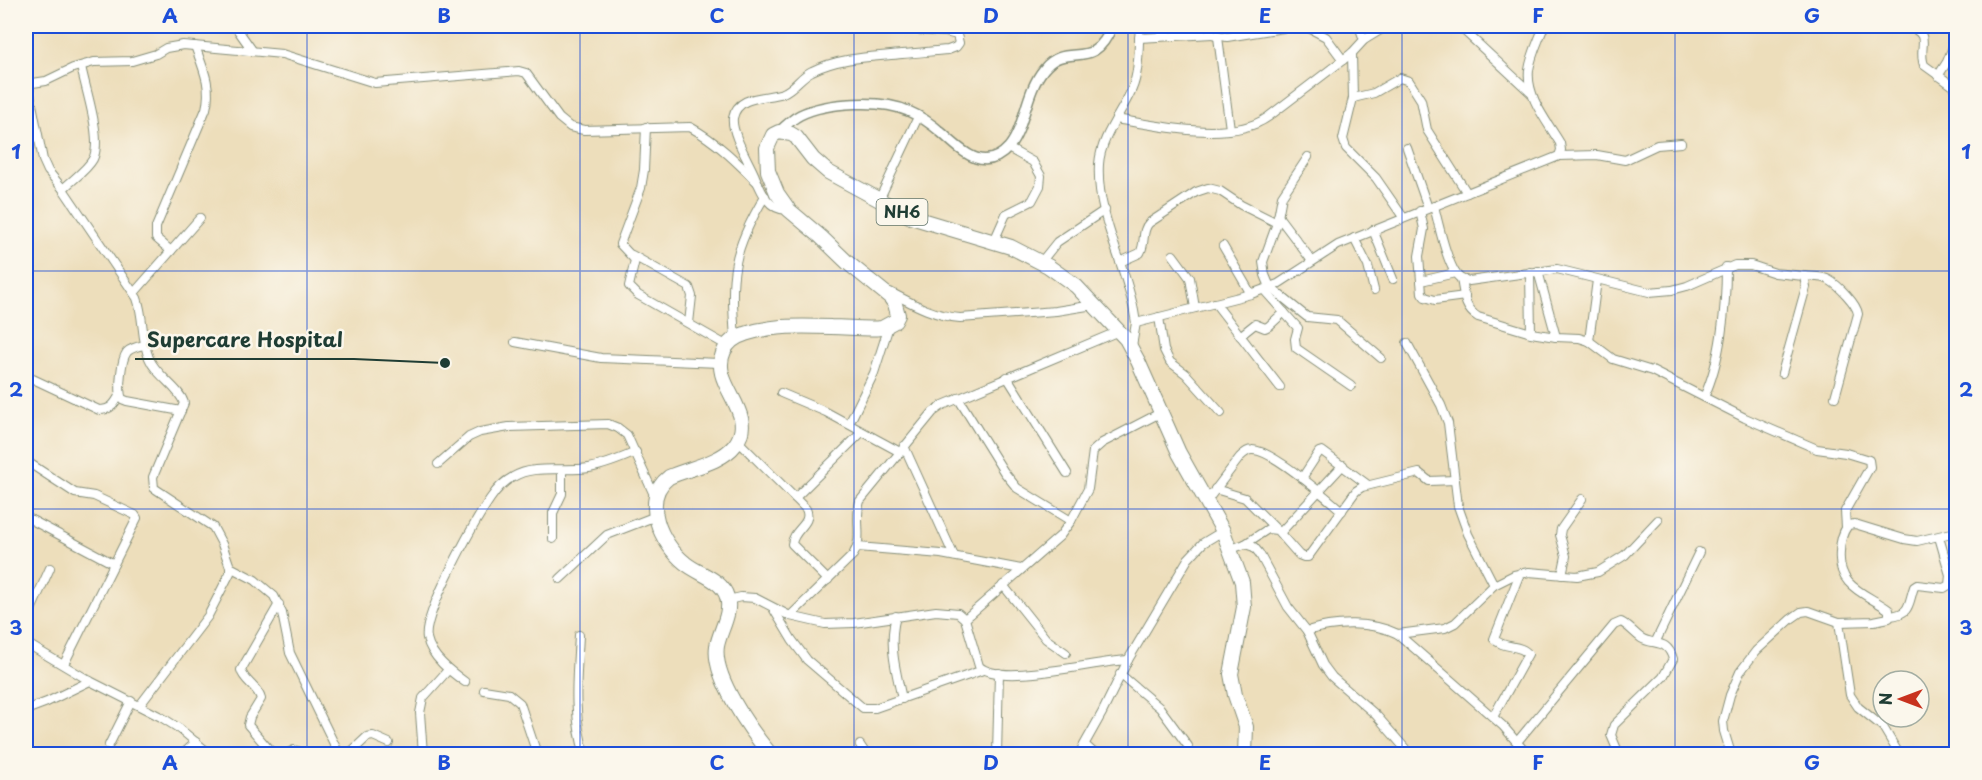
<svg xmlns="http://www.w3.org/2000/svg" width="1982" height="780" font-family="'Playpen Sans',sans-serif">
  <style>
    .lines { fill: none; stroke-linecap: round; stroke-linejoin: round }
    .minor-casing { stroke: #868e78; stroke-width: 10 }
    .tertiary-casing { stroke: #868e78; stroke-width: 12 }
    .trunk-casing { stroke: #868e78; stroke-width: 16 }
    .minor { stroke: #fff; stroke-width: 8 }
    .tertiary { stroke: #fff; stroke-width: 9 }
    .trunk { stroke: #fff; stroke-width: 14 }
    .grid { fill: none; stroke: #1d4ed8; stroke-width: 1.5; stroke-opacity: 0.55 }
    .labels { text-anchor: middle; stroke-width: 5; stroke-linejoin: round; paint-order: stroke }
    .shield { fill: #fbf7ec; stroke: #61756b; stroke-width: 1.5 }
    .shield-label { font-size: 16px; font-weight: bold; fill: #1f3d34 }
    .leader { fill: none; stroke: #1f3d34; stroke-width: 2 }
    .callout-dot { fill: #1f3d34; stroke: #fbf7ec; stroke-width: 2 }
    .callout-label { font-size: 20px; text-anchor: middle; font-weight: bold; fill: #1f3d34; stroke: #fbf7ec; stroke-width: 5; stroke-linejoin: round; paint-order: stroke }
    .neatline { fill: none; stroke: #1d4ed8; stroke-width: 2 }
    .grid-label { font-size: 20px; text-anchor: middle; font-weight: bold; fill: #1d4ed8 }
  </style>
  <rect width="100%" height="100%" fill="#fbf7ec"/>
  <filter id="ink" filterUnits="userSpaceOnUse"><feTurbulence type="fractalNoise" baseFrequency=".0167" numOctaves="2"/><feDisplacementMap in="SourceGraphic" scale="12" xChannelSelector="R" yChannelSelector="G"/><feConvolveMatrix kernelMatrix="1 2 1 2 8 2 1 2 1" color-interpolation-filters="sRGB"/></filter>
  <filter id="wash" filterUnits="userSpaceOnUse"><feTurbulence type="fractalNoise" baseFrequency=".008" numOctaves="4" result="noise"/><feDisplacementMap in="SourceGraphic" scale="24" xChannelSelector="R" yChannelSelector="G"/><feGaussianBlur stdDeviation="1.35" result="paint"/><feColorMatrix in="noise" values="0 0 0 0 0 0 0 0 0 0 0 0 0 0 0 0 0 1.4 0 .05"/><feComposite in="paint" operator="in"/></filter>
  <g filter="url(#wash)">
    <rect width="100%" height="100%" fill="#eddebb"/>
  </g>
  <g filter="url(#ink)">
    <g class="lines">
      <defs>
        <g id="minor">
          <polyline points="235,26 252,50"/>
          <polyline points="1209,26 1212,34 1227,37 1296,26"/>
          <polyline points="1305,26 1326,37 1343,60"/>
          <polyline points="1359,26 1364,40"/>
          <polyline points="1459,26 1530,92"/>
          <path d="M1907 26C1934 35 1917 46 1924 65L1956 88"/>
          <polyline points="1218,37 1230,129"/>
          <polyline points="1139,38 1212,34"/>
          <polyline points="1352,53 1353,98 1343,139 1346,148 1376,178 1403,217"/>
          <polyline points="1938,76 1947,62 1956,39"/>
          <path d="M26 84 46 81 73 68 94 62 132 61 156 54 166 48 183 45 282 54 375 83 519 71 526 73 559 118 570 127 584 130 690 127C716 141 737 162 758 183"/>
          <path d="M28 84 43 160 48 171 63 189 137 298C144 317 141 339 149 358 156 376 179 387 184 403L153 477 154 488 213 527 222 544 230 567V573L208 616 140 705"/>
          <polyline points="1353,98 1374,93 1400,78 1409,81 1421,100 1427,130 1467,193"/>
          <path d="M1116 119C1157 126 1232 143 1268 117L1352 53 1364 40 1387 26"/>
          <polyline points="646,127 644,170 641,188 620,244 635,260 629,286 638,295 726,345"/>
          <polyline points="1407,148 1428,208"/>
          <polyline points="1559,156 1597,155 1625,160 1657,145 1681,143"/>
          <polyline points="1308,157 1282,196 1277,223 1263,262 1265,275 1270,287 1302,313 1307,317 1337,320 1381,358"/>
          <path d="M63 189C72 180 87 170 93 159 103 139 85 88 81 66"/>
          <polyline points="879,200 918,117"/>
          <path d="M1434 206C1438 222 1448 270 1460 278 1462 280 1466 280 1469 281L1557 269 1649 292 1672 290 1687 286 1735 265H1751L1775 273 1804 276 1806 287 1782 373"/>
          <path d="M789 210C768 211 761 191 754 174 748 160 731 133 733 118 738 94 766 99 783 93 795 88 801 76 812 71 841 57 872 57 902 54 918 53 933 51 948 50L956 47 959 43 957 35 945 32 862 26"/>
          <polyline points="1420,211 1424,229 1419,256 1422,293 1425,297 1435,300 1465,296"/>
          <polyline points="1278,216 1312,261"/>
          <polyline points="1373,230 1393,279"/>
          <polyline points="1354,238 1368,266 1374,290"/>
          <polyline points="994,241 1006,214 1032,201 1040,186 1041,176 1033,162 1008,148"/>
          <polyline points="1223,246 1251,294"/>
          <path d="M171 251 156 238V227L206 109C212 86 203 68 195 46"/>
          <polyline points="632,255 689,287 692,296 689,323"/>
          <polyline points="1173,255 1190,278 1195,308"/>
          <polyline points="1041,262 1057,242 1105,210"/>
          <path d="M1120 262 1140 253C1146 243 1141 231 1149 223L1196 192 1208 188 1220 191 1241 205 1277 223"/>
          <polyline points="1538,271 1556,337"/>
          <polyline points="1530,272 1531,333"/>
          <path d="M1804 276C1811 277 1822 276 1829 280 1838 285 1857 304 1858 314L1835 397"/>
          <path d="M1461 279C1464 294 1464 309 1478 317L1531 333 1556 337 1579 338 1589 341 1613 359 1652 371 1745 418 1817 449 1846 453 1869 460 1870 467 1845 511 1846 527"/>
          <polyline points="1421,281 1455,273"/>
          <polyline points="1264,290 1298,328 1295,339 1296,348 1351,386"/>
          <path d="M890 292C913 304 934 316 960 318L1056 311 1094 305"/>
          <polyline points="134,293 200,218"/>
          <polyline points="1215,303 1280,387"/>
          <polyline points="1159,317 1164,350 1170,362 1186,374 1221,413"/>
          <path d="M1136 323 1251 294 1278 284 1338 245 1559 156 1561 150 1560 143C1547 121 1526 97 1529 70 1531 55 1539 40 1544 26"/>
          <polyline points="1240,336 1255,324 1265,328 1269,326 1284,312"/>
          <path d="M735 338C730 274 732 251 765 196"/>
          <polyline points="1589,341 1597,280"/>
          <polyline points="515,342 601,358 719,363"/>
          <polyline points="1407,343 1441,405 1448,423 1458,506 1468,534 1494,585"/>
          <path d="M145 345C139 346 132 347 127 352 121 360 118 390 122 399L127 401 181 411"/>
          <path d="M1132 346 1136 323 1134 311C1125 262 1096 215 1099 164 1101 137 1121 114 1132 89 1140 70 1138 46 1140 26"/>
          <polyline points="1007,377 1067,473"/>
          <path d="M33 379 99 410C111 410 115 404 120 394"/>
          <polyline points="781,393 826,412 900,452"/>
          <path d="M1704 397C1721 361 1726 307 1726 267"/>
          <polyline points="958,398 1004,472 1017,488 1071,521"/>
          <polyline points="849,424 874,373 889,326"/>
          <path d="M737 440 806 509C813 524 793 529 792 544L828 580"/>
          <polyline points="904,446 954,556"/>
          <polyline points="26,461 75,493 94,496 135,515 137,518 64,664"/>
          <polyline points="438,464 469,437 480,432 509,427 608,424 618,428 627,435 655,497"/>
          <polyline points="1302,478 1319,452 1322,451 1368,485"/>
          <polyline points="1215,489 1245,498 1277,530"/>
          <polyline points="795,498 862,432"/>
          <path d="M1206 502 1240 457C1243 454 1247 450 1252 450 1271 449 1326 497 1342 511"/>
          <polyline points="26,517 114,564"/>
          <polyline points="1280,533 1343,465"/>
          <polyline points="553,539 553,513 562,494 562,470"/>
          <polyline points="1245,544 1268,529 1277,530 1299,555 1304,557 1308,557 1356,491 1362,487 1419,473 1429,481 1455,480"/>
          <polyline points="858,547 941,554 1021,569"/>
          <polyline points="1231,549 1245,544 1254,547 1259,553 1288,607 1307,631 1323,665 1332,677 1376,715 1410,754"/>
          <polyline points="230,567 255,580 274,596 282,613 290,653 339,754"/>
          <polyline points="1562,575 1566,556 1560,535 1561,529 1582,499"/>
          <polyline points="560,579 607,535 656,516"/>
          <polyline points="1003,585 1046,639 1066,653"/>
          <path d="M728 600 741 597 755 598 790 616 825 624 854 623 936 611 958 613 965 619 979 666C1000 687 1096 661 1128 660"/>
          <polyline points="774,610 792,640 807,660 863,708 875,708 983,670"/>
          <path d="M790 616 853 555C864 538 854 522 860 501L933 412 943 405 1119 331"/>
          <path d="M896 616C888 645 896 670 902 699"/>
          <path d="M1890 616C1911 614 1908 604 1914 587L1917 585 1944 588 1949 585 1950 575 1939 537"/>
          <polyline points="965,619 1060,536 1071,521 1088,489 1093,451 1102,443 1162,412"/>
          <polyline points="26,621 50,568"/>
          <polyline points="1839,622 1850,695 1858,707 1883,727 1899,754"/>
          <path d="M1307 631C1335 622 1371 621 1398 634L1503 726 1527 754"/>
          <polyline points="1398,634 1445,628 1455,623 1494,585 1514,575 1529,572 1577,576 1598,572 1625,555 1658,520"/>
          <path d="M579 635C577 675 572 716 585 754"/>
          <polyline points="1656,641 1699,552"/>
          <polyline points="26,643 90,681 161,717 180,729 210,754"/>
          <polyline points="1120,674 1160,708 1188,746"/>
          <path d="M465 682C451 672 431 657 427 638 422 616 475 521 490 499 496 490 503 482 513 477 534 464 564 472 589 468 606 465 620 459 636 452"/>
          <polyline points="484,690 509,694 520,703 537,754"/>
          <polyline points="26,710 47,702 90,681"/>
          <path d="M1493 717 1528 654C1521 644 1503 649 1494 639L1520 573"/>
          <path d="M1517 742 1614 625 1621 622C1629 626 1634 633 1641 638 1654 646 1667 638 1673 659L1663 677 1614 725 1611 735 1619 754"/>
          <polyline points="109,745 131,701"/>
          <polyline points="860,745 866,754"/>
          <polyline points="1085,745 1095,754"/>
          <polyline points="183,754 196,742"/>
          <path d="M273 754 248 725 250 717 261 699C258 686 244 682 241 670L279 604"/>
          <polyline points="286,754 294,750 298,751 300,754"/>
          <polyline points="349,754 367,737 373,736 389,743"/>
          <polyline points="423,754 420,713 423,698 448,670"/>
          <polyline points="997,754 999,673"/>
          <polyline points="1079,754 1102,713 1128,660 1188,559 1203,543 1223,531"/>
          <path d="M1731 754 1724 731 1723 721 1730 695 1740 672 1756 651 1791 619 1801 612 1808 611 1839 622 1874 621 1889 618V610C1866 593 1837 588 1840 552 1840 543 1843 532 1848 525L1855 524 1904 539 1917 541 1956 532"/>
        </g>
        <path id="tertiary" d="M779 132C785 126 792 119 800 115 826 102 882 99 908 111 920 116 933 125 943 134 961 150 984 175 1009 147 1025 128 1025 92 1044 69 1067 40 1093 74 1112 26"/>
        <path id="trunk" d="M770 754C751 731 712 677 717 646 720 630 732 613 727 597 722 579 698 574 685 563 661 544 640 499 669 477 689 468 721 463 735 445 760 412 708 385 724 351 728 342 735 337 745 334 771 325 804 326 831 327 848 327 865 330 882 328L895 321 898 315 895 304 890 297 848 263 821 237 789 210 777 193 768 171 767 148 773 135 779 132 791 134 796 137 813 159 828 172 911 217 1011 247 1048 266 1076 286 1126 339 1138 361 1179 453 1223 531 1242 582 1244 607 1231 674 1235 695 1246 727 1245 754"/>
      </defs>
      <use href="#minor" class="minor-casing"/>
      <use href="#tertiary" class="tertiary-casing"/>
      <use href="#trunk" class="trunk-casing"/>
      <use href="#minor" class="minor"/>
      <use href="#tertiary" class="tertiary"/>
      <use href="#trunk" class="trunk"/>
    </g>
  </g>
  <path class="grid" d="M307 26V754M580 26V754M854 26V754M1128 26V754M1402 26V754M1675 26V754M26 271H1956M26 509H1956"/>
  <g class="labels">
    <rect class="shield" x="876.5" y="199" width="51" height="26" rx="4.5"/>
    <g class="shield-label">
      <text x="902" y="218">NH6</text>
    </g>
  </g>
  <path class="leader" d="M445 363L354 359H135"/>
  <circle class="callout-dot" cx="445" cy="363" r="6"/>
  <g class="callout-label">
    <text x="245" y="347">Supercare Hospital</text>
  </g>
  <rect width="1982" height="780" fill="none" stroke="#fbf7ec" stroke-width="66"/>
  <g transform="translate(1901 699) rotate(270)"><circle r="28" fill="#fbf7ec" stroke="#a3ada2" stroke-width="1.5"/>
  <path d="M0-4.5L10 22L0 15L-10 22Z" fill="#c8321e"/>
  <text y="-9" font-size="16" font-weight="bold" text-anchor="middle" fill="#1f3d34">N</text>
  </g>
  <rect x="33" y="33" width="1916" height="714" class="neatline"/>
  <g class="grid-label">
    <text x="170" y="23">A</text>
    <text x="444" y="23">B</text>
    <text x="717" y="23">C</text>
    <text x="991" y="23">D</text>
    <text x="1265" y="23">E</text>
    <text x="1538" y="23">F</text>
    <text x="1812" y="23">G</text>
    <text x="16" y="159">1</text>
    <text x="1966" y="159">1</text>
    <text x="16" y="397">2</text>
    <text x="1966" y="397">2</text>
    <text x="16" y="635">3</text>
    <text x="1966" y="635">3</text>
    <text x="170" y="770">A</text>
    <text x="444" y="770">B</text>
    <text x="717" y="770">C</text>
    <text x="991" y="770">D</text>
    <text x="1265" y="770">E</text>
    <text x="1538" y="770">F</text>
    <text x="1812" y="770">G</text>
  </g>
</svg>
